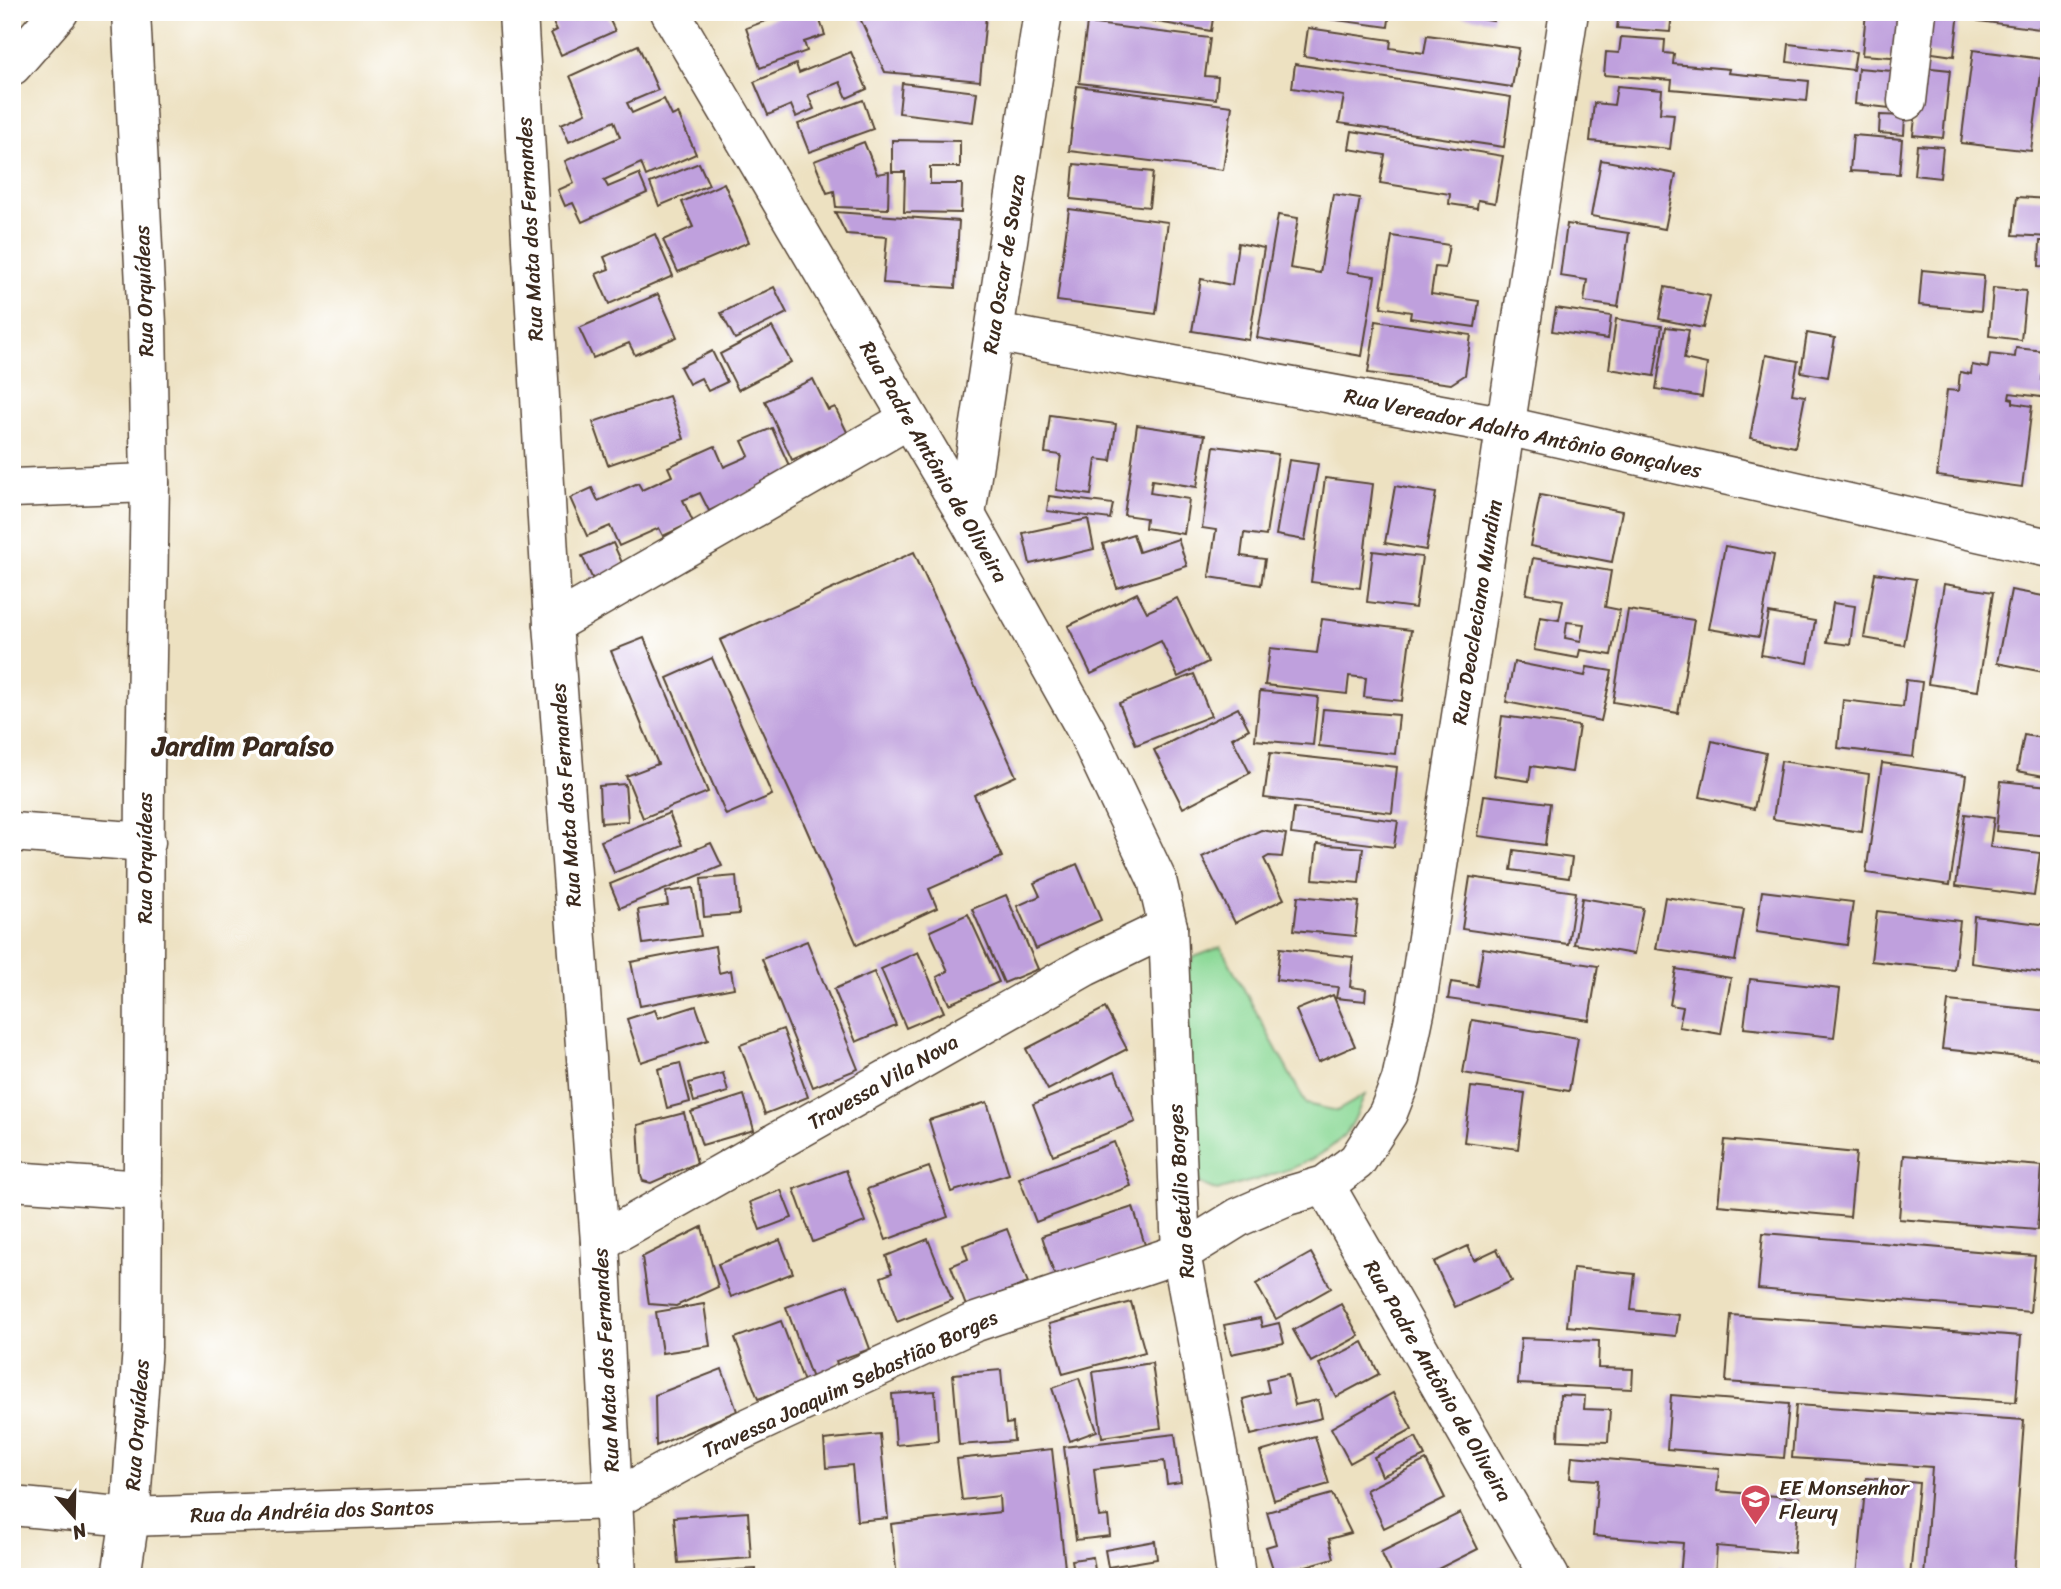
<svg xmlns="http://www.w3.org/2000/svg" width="2061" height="1589" font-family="Sriracha,sans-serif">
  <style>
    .green { fill: #8cd997; stroke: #64825a; stroke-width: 2 }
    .building { fill: #bfa0dd; fill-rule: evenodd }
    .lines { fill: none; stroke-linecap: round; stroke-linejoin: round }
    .minor-casing { stroke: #564536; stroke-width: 41 }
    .minor { stroke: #fff; stroke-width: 38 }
    .labels { text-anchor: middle; stroke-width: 7; stroke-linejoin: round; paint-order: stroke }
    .street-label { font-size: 21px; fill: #3b2a1e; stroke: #fff }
    .poi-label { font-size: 21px; fill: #3b2a1e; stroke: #fff; text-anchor: start }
    .district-label { font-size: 28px; font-weight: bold; fill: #3b2a1e; stroke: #fff }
  </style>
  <rect width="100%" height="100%" fill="#fff"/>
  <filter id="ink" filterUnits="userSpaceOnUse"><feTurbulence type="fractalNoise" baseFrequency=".0143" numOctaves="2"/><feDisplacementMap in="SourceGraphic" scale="14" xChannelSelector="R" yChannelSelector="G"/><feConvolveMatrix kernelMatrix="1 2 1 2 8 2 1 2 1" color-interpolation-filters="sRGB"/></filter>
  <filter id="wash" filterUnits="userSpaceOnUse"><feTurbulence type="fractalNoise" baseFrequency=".00686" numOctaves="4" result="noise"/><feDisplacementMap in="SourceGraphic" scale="28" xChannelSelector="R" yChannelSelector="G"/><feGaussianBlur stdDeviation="1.57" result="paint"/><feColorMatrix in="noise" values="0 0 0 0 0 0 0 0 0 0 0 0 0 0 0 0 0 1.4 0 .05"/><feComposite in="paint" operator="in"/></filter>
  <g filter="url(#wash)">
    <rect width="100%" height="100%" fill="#ede1c1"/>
    <path class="green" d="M1221 947 1306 1104 1337 1111 1365 1095C1361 1104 1357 1115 1352 1124 1326 1167 1261 1177 1217 1191L1199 1183 1180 984 1194 957Z"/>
    <g id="blocks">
      <g class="building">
        <polygon points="557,12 575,12 579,20 596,12 606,12 615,31 561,55 551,33 557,30 550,16"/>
        <polygon points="790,12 817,12 825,35 804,42 807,51 760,68 746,28"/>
        <polygon points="857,12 956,12 986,15 980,81 885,72"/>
        <polygon points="1098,12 1214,12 1211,31"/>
        <polygon points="1307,12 1390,12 1388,27 1306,16"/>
        <polygon points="1439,12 1494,12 1493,21"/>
        <polygon points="1619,12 1672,12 1670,32 1617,28"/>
        <polygon points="1866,12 1909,12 1905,58 1862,55"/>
        <polygon points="1930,12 1959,12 1954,56 1925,52"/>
        <polygon points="1979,12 2049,12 2048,30 1978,21"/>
        <polygon points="1087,23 1210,38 1205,76 1218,77 1216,99 1079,83"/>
        <polygon points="1308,28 1391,40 1390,48 1424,53 1427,35 1519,48 1512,87 1304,56"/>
        <polygon points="1621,37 1665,40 1664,53 1674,54 1673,64 1729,69 1728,73 1809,81 1807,101 1671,89 1672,80 1604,75 1606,52 1619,53"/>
        <polygon points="1789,44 1856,52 1853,70 1787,62"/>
        <polygon points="638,45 658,90 627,103 632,113 664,99 672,116 678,113 696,154 646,176 641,163 604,180 608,187 639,174 647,193 582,222 573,203 565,206 558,190 574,183 565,161 620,137 614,121 569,142 561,124 586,113 570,76"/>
        <polygon points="1973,50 2043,59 2031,151 1961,143"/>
        <polygon points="851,52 867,89 847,98 840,82 808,95 814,109 796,117 791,105 768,115 754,82 796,64 799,73"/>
        <polygon points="1295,64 1511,97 1504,147 1339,123 1344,96 1292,88"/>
        <polygon points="1921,67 1950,70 1943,138 1913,135"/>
        <polygon points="1858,68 1903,72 1898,109 1855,104"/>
        <polygon points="902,83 977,92 973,122 899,113"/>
        <polygon points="1077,86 1232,106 1223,170 1069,151"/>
        <polygon points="1617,86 1662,90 1660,113 1674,114 1670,149 1590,141 1594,103 1614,105"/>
        <polygon points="863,100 873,129 809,152 798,124"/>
        <polygon points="1880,115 1905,116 1904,135 1879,133"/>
        <polygon points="1352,131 1503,156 1495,203 1478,200 1477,208 1449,204 1450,194 1380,183 1385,155 1349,149"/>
        <polygon points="1853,135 1902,139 1899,174 1850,171"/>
        <polygon points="892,140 960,141 960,167 930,167 930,184 962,184 961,213 904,212 905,172 892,172"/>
        <polygon points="864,142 877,174 889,172 888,209 836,207 834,191 827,193 814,161"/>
        <polygon points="1917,145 1943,147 1940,178 1914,175"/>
        <polygon points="1601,160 1676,174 1665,229 1591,216"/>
        <polygon points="699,163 709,185 659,206 650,183"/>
        <polygon points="1074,164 1153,172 1149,207 1071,199"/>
        <polygon points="724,183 749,242 678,272 663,240 693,227 682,202"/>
        <polygon points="1333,194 1360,198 1347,272 1375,276 1362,356 1257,338 1278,215 1298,218 1290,268 1320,273"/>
        <polygon points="2017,197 2049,199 2049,237 2013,235"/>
        <polygon points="1069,209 1168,222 1156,314 1057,301"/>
        <polygon points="835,212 959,221 955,288 883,283 887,237 846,234"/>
        <polygon points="1567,224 1629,233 1618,307 1584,302 1587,280 1560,276"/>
        <polygon points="655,234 673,276 609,304 596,274 609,269 604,257"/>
        <polygon points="1392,236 1449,245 1445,268 1435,267 1431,294 1479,301 1475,327 1410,318 1411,312 1381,307"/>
        <polygon points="2040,241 2049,241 2049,267 2039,266"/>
        <polygon points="1238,243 1264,248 1249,340 1192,331 1201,279 1232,285"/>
        <polygon points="1922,270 1984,276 1981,311 1919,305"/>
        <polygon points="774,287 787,313 735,339 721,313"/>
        <polygon points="1665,287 1710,296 1703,328 1659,319"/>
        <polygon points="1993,288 2026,291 2021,340 1989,336"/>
        <polygon points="658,294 677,337 635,355 629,343 593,358 579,328"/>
        <polygon points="1556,308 1611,316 1608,339 1552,331"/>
        <polygon points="1616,319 1662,326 1654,376 1609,369"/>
        <polygon points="1376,321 1471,335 1465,375 1451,384 1368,373"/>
        <polygon points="772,327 791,362 738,390 720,354"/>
        <polygon points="1666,327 1689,330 1684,359 1707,364 1702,397 1656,389"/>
        <polygon points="1807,333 1835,338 1828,377 1801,372"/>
        <polygon points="2016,348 2044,351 2041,380 2049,381 2049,398 2010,393 2009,398 2013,399 2013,403 2032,406 2022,487 1937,476 1947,390 1958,391 1960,372 1971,374 1972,365 1988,368 1990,354 2015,357"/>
        <polygon points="712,351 727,382 708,391 701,378 689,384 680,367"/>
        <polygon points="1766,355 1798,361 1792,394 1805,396 1795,447 1750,438"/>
        <polygon points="813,379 828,410 835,407 848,434 792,460 765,401"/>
        <polygon points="669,396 684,439 608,465 593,422"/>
        <polygon points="1050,415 1116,424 1111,461 1096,459 1091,495 1056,490 1061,455 1045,453"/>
        <polygon points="1137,425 1205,435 1197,487 1152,480 1150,493 1189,499 1184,534 1145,528 1146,518 1124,515"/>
        <polygon points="772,428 792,472 709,511 700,493 683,500 693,522 663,536 659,528 619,546 610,526 587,536 570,498 592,488 598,501 638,483 642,490 672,476 668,467 715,446 724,467 749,456 742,441"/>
        <polygon points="1214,446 1278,454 1266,536 1244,533 1241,556 1265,559 1261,585 1209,577 1216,530 1202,528"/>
        <polygon points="1289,460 1318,464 1305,540 1276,535"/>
        <polygon points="1325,478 1373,484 1360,588 1311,582"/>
        <polygon points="1395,486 1436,493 1426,550 1385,543"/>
        <polygon points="1540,495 1622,511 1612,562 1530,546"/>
        <polygon points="1049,496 1113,504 1110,519 1047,511"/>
        <polygon points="1088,519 1094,549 1030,564 1023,533"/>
        <polygon points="1133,534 1139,552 1178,539 1187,566 1117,588 1103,544"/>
        <polygon points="613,543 625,569 594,582 582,556"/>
        <polygon points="1725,546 1774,555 1759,637 1709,629"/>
        <polygon points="1373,551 1422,557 1415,608 1367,602"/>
        <polygon points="914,552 1016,776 974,795 1002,857 929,889 937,908 857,945 794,801 720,640"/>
        <path d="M1533 558 1611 571 1605 607 1620 610 1611 655 1580 650 1578 658 1534 650 1540 617 1559 620 1563 600 1526 594ZM1567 622 1584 624 1581 641 1565 638Z"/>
        <polygon points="1875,573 1916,579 1904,645 1864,638"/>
        <polygon points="1944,584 1993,592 1978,691 1928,684"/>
        <polygon points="2011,590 2049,597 2049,673 1997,663"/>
        <polygon points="1137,593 1147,612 1177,598 1208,662 1178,677 1161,641 1091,674 1068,626"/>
        <polygon points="1833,603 1855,606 1850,645 1827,642"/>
        <polygon points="1628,610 1694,620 1678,713 1613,702"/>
        <polygon points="1769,613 1815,621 1808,663 1761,655"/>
        <polygon points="1322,619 1411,630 1402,701 1364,697 1366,678 1349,676 1347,694 1265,685 1270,648 1317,653"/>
        <polygon points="644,638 708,792 643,818 626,776 658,764 611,651"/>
        <polygon points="712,658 772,795 726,815 667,678"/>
        <polygon points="1514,662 1585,676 1587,667 1612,671 1601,721 1506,702"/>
        <polygon points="1194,674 1211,716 1136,745 1119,703"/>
        <polygon points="1906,680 1922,682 1913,757 1838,748 1843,700 1903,707"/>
        <polygon points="1260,691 1318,697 1313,745 1255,740"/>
        <polygon points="1238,708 1249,729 1232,738 1250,773 1183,808 1154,750"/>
        <polygon points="1323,709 1399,715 1395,754 1319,746"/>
        <polygon points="1502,716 1579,726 1572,772 1531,766 1529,781 1494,776"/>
        <polygon points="2024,735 2049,739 2049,777 2017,771"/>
        <polygon points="1712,741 1766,753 1754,809 1700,797"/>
        <polygon points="1270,753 1397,767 1392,813 1264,798"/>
        <polygon points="1781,761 1869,774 1862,832 1773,819"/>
        <polygon points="1882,763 1966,775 1950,885 1866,873"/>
        <polygon points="2001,781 2049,786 2049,836 1996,831"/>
        <polygon points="625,784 628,821 601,823 599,786"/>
        <polygon points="1484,795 1550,803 1545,845 1478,836"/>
        <polygon points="1294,808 1398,821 1394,847 1291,834"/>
        <polygon points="669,813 682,845 614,873 601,841"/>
        <polygon points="1965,814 1994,818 1990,847 2040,853 2034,896 1956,886"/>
        <polygon points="1261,830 1286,834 1282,857 1269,856 1264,859 1284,899 1235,923 1202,857"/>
        <polygon points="711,843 722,866 620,908 610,884"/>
        <polygon points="1317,844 1363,848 1359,883 1313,879"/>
        <polygon points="1514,850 1572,858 1569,878 1511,870"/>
        <polygon points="1077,864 1101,920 1036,949 1017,906 1040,896 1034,883"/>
        <polygon points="736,876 739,914 704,917 701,879"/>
        <polygon points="1470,877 1576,892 1568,944 1462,929"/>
        <polygon points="693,888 701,936 643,944 638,910 668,905 666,892"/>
        <polygon points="1762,891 1853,902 1847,945 1756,932"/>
        <polygon points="1006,895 1038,969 1004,983 972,909"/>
        <polygon points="1298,896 1359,902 1355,936 1294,930"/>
        <polygon points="1665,897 1744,909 1735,961 1656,949"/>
        <polygon points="1582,898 1643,908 1634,954 1574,944"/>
        <polygon points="1877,911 1960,921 1954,970 1871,961"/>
        <polygon points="968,914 999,982 949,1004 937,977 948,971 930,931"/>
        <polygon points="1974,916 2049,925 2049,974 1971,963"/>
        <polygon points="807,941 858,1069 813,1087 762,959"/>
        <polygon points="715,946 719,973 731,970 734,988 640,1006 631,962"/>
        <polygon points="1280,948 1353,957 1350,987 1366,989 1365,1001 1336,998 1338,987 1276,980"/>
        <polygon points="1483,948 1598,966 1589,1020 1448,999 1451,982 1477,986"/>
        <polygon points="918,952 944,1012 906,1028 881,969"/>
        <polygon points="1676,969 1731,978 1721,1034 1679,1027 1683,1007 1670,1005"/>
        <polygon points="874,972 896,1025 856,1042 834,989"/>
        <polygon points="1750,979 1840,989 1834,1037 1744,1028"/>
        <polygon points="1333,995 1355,1046 1318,1062 1296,1010"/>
        <polygon points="1948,1001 2049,1011 2049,1060 1942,1049"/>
        <polygon points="696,1006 708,1040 641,1062 627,1019 655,1010 658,1018"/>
        <polygon points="1105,1008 1127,1049 1048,1090 1026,1049"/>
        <polygon points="1472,1020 1578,1038 1569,1091 1463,1073"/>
        <polygon points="783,1029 808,1097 765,1114 740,1045"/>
        <polygon points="680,1063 690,1102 667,1108 658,1069"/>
        <polygon points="1115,1071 1135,1122 1053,1155 1033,1104"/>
        <polygon points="723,1073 728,1092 694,1102 689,1083"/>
        <polygon points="1471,1087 1525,1093 1518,1149 1464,1142"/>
        <polygon points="744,1095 754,1130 702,1145 691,1112"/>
        <polygon points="987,1102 1009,1174 951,1192 929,1120"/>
        <polygon points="684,1113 697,1163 651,1183 643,1181 641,1176 638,1125"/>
        <polygon points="1725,1140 1856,1153 1850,1217 1718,1205"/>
        <polygon points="1114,1142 1131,1186 1036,1222 1019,1178"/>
        <polygon points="1904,1155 2042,1166 2037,1230 1899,1219"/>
        <polygon points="929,1167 948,1217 886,1240 867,1189"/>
        <polygon points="846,1170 865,1222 813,1242 794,1189"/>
        <polygon points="781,1190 792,1218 760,1230 750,1202"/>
        <polygon points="1133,1207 1146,1248 1055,1277 1042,1236"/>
        <polygon points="702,1227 718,1287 676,1306 649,1304 642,1257"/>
        <polygon points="1007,1229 1028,1283 966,1306 951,1266 968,1259 963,1245"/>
        <polygon points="1763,1233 2035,1256 2030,1312 1758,1289"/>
        <polygon points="928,1239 952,1300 897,1322 881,1277 892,1273 886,1256"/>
        <polygon points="780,1240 793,1273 731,1297 718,1264"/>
        <polygon points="1468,1246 1474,1260 1497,1249 1512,1281 1455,1307 1434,1262"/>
        <polygon points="1311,1253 1331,1288 1276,1319 1256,1284"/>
        <polygon points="1573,1268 1635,1274 1631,1310 1679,1315 1676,1336 1567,1326"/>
        <polygon points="847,1285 870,1349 836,1361 841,1374 814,1384 786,1307"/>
        <polygon points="1131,1302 1145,1352 1063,1374 1049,1324"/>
        <polygon points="704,1304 710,1346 662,1353 656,1312"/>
        <polygon points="1341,1304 1359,1336 1311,1362 1293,1330"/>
        <polygon points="1731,1315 2021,1336 2016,1402 1726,1382"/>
        <polygon points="1260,1318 1262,1327 1279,1323 1284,1343 1231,1354 1224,1325"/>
        <polygon points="781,1321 804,1382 758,1399 735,1338"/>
        <polygon points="1521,1338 1599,1341 1598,1368 1633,1369 1632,1389 1518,1384"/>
        <polygon points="1363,1342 1379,1374 1336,1397 1319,1364"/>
        <polygon points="1152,1363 1161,1428 1102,1437 1093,1372"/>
        <polygon points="722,1369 737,1411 656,1446 655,1395"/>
        <polygon points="1001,1370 1006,1424 1013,1423 1014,1441 959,1445 953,1374"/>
        <polygon points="1288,1374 1295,1405 1318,1400 1322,1418 1251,1435 1243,1399 1269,1392 1266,1379"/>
        <polygon points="1079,1378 1097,1431 1070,1441 1052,1388"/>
        <polygon points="935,1391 938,1441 896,1445 892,1394"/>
        <polygon points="1393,1393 1412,1429 1350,1463 1331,1428"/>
        <polygon points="1560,1395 1585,1396 1584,1409 1610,1410 1608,1442 1558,1440"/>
        <polygon points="1671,1395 1789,1404 1784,1458 1667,1449"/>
        <polygon points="1796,1405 2024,1420 2013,1577 1924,1577 1932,1467 1792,1458"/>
        <polygon points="880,1434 888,1518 857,1521 852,1465 826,1468 824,1440"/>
        <polygon points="1175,1434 1181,1482 1167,1484 1164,1461 1094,1469 1099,1517 1108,1516 1110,1536 1076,1540 1064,1447"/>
        <polygon points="1315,1436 1329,1484 1274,1500 1260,1452"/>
        <polygon points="1416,1437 1425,1456 1382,1476 1374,1457"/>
        <polygon points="1052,1449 1066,1577 897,1577 891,1524 1000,1512 999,1496 962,1500 957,1459"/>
        <polygon points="1572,1456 1719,1469 1717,1491 1799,1498 1794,1553 1717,1546 1715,1577 1680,1577 1683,1543 1593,1536 1598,1480 1570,1478"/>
        <polygon points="1426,1460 1445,1498 1384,1528 1366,1490"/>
        <polygon points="1866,1478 1919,1483 1910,1577 1857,1577"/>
        <polygon points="1332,1494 1351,1533 1329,1539 1334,1558 1275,1575 1266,1547 1276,1544 1267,1512"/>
        <polygon points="748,1512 751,1558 678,1563 674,1517"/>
        <polygon points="1460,1513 1478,1549 1422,1577 1393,1577 1381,1552"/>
        <polygon points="1155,1541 1157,1559 1108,1567 1105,1550"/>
        <polygon points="1093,1557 1096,1577 1075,1577 1072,1560"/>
        <polygon points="756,1569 756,1577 737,1577 737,1570"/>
        <polygon points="1472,1569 1476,1577 1458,1577"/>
        <polygon points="731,1570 732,1577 682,1577 682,1575"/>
        <polygon points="1779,1570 1837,1575 1837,1577 1778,1577"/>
      </g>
    </g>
  </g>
  <g filter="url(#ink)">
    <use href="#blocks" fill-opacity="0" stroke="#564536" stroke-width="2"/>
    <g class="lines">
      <defs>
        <g id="minor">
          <polyline points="518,12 553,624 600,1242 617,1577"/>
          <polyline points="670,12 966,515 1086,730 1157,880 1168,927 1181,1253 1226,1497 1236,1577"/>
          <polyline points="12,66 59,12"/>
          <polyline points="1907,101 1917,12"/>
          <polyline points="994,332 1506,426 2049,548"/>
          <polyline points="12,488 150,483"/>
          <polyline points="966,515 1043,12"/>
          <polyline points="553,624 909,419"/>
          <polyline points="12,832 146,842"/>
          <polyline points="12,1181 143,1190"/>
          <polyline points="1325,1185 1550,1577"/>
          <polyline points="600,1242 1085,967 1168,927"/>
          <polyline points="12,1506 130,1517 613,1500 726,1438 973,1323 1181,1253 1239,1217 1287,1196 1325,1185 1357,1161 1388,1113 1401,1080 1417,1003 1569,12"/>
          <polyline points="121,1577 130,1517 142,1347 145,772 150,483 147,324 131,12"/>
        </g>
      </defs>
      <use href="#minor" class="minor-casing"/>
      <use href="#minor" class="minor"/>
    </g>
  </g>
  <defs>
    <symbol id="school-pin" viewBox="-11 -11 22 30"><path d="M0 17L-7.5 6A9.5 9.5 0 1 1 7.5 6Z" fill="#d1495b" stroke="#fff"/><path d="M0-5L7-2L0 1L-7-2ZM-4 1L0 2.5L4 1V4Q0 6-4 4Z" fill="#fff"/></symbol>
  </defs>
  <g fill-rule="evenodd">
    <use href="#school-pin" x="1738" y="1482" width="35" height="47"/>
  </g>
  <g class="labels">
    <g class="street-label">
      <text transform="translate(530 229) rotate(-93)" y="7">Rua Mata dos Fernandes</text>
      <text transform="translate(1004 264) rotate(-81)" y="7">Rua Oscar de Souza</text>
      <text transform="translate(144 291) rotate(-92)" y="7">Rua Orquídeas</text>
      <text transform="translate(1523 433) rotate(12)" y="7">Rua Vereador Adalto Antônio Gonçalves</text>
      <text transform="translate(934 462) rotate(60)" y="7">Rua Padre Antônio de Oliveira</text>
      <text transform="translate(1477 612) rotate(-81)" y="7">Rua Deocleciano Mundim</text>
      <text transform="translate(566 795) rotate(-94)" y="7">Rua Mata dos Fernandes</text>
      <text transform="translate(145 858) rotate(-90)" y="7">Rua Orquídeas</text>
      <text transform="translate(883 1082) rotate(-30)" y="7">Travessa Vila Nova</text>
      <text transform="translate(1181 1191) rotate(-94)" y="7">Rua Getúlio Borges</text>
      <text transform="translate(606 1360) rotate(-93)" y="7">Rua Mata dos Fernandes</text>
      <text transform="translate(1438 1381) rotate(60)" y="7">Rua Padre Antônio de Oliveira</text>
      <text transform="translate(850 1384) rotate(-25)" y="7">Travessa Joaquim Sebastião Borges</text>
      <text transform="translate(137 1425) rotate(-86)" y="7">Rua Orquídeas</text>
      <text transform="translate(312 1511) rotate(-2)" y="7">Rua da Andréia dos Santos</text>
    </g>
    <g class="poi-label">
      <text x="1779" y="1495">EE Monsenhor<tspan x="1779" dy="24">Fleury</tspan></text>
    </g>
    <g class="district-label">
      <text x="243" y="755">Jardim Paraíso</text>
    </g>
  </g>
  <rect width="2061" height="1589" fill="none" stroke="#fff" stroke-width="42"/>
  <g transform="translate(74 1516) rotate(160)" stroke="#ffffff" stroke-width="5" paint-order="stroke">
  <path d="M0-5L12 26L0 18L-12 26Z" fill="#3b2a1e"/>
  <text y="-10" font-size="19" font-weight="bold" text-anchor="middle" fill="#3b2a1e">N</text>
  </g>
</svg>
